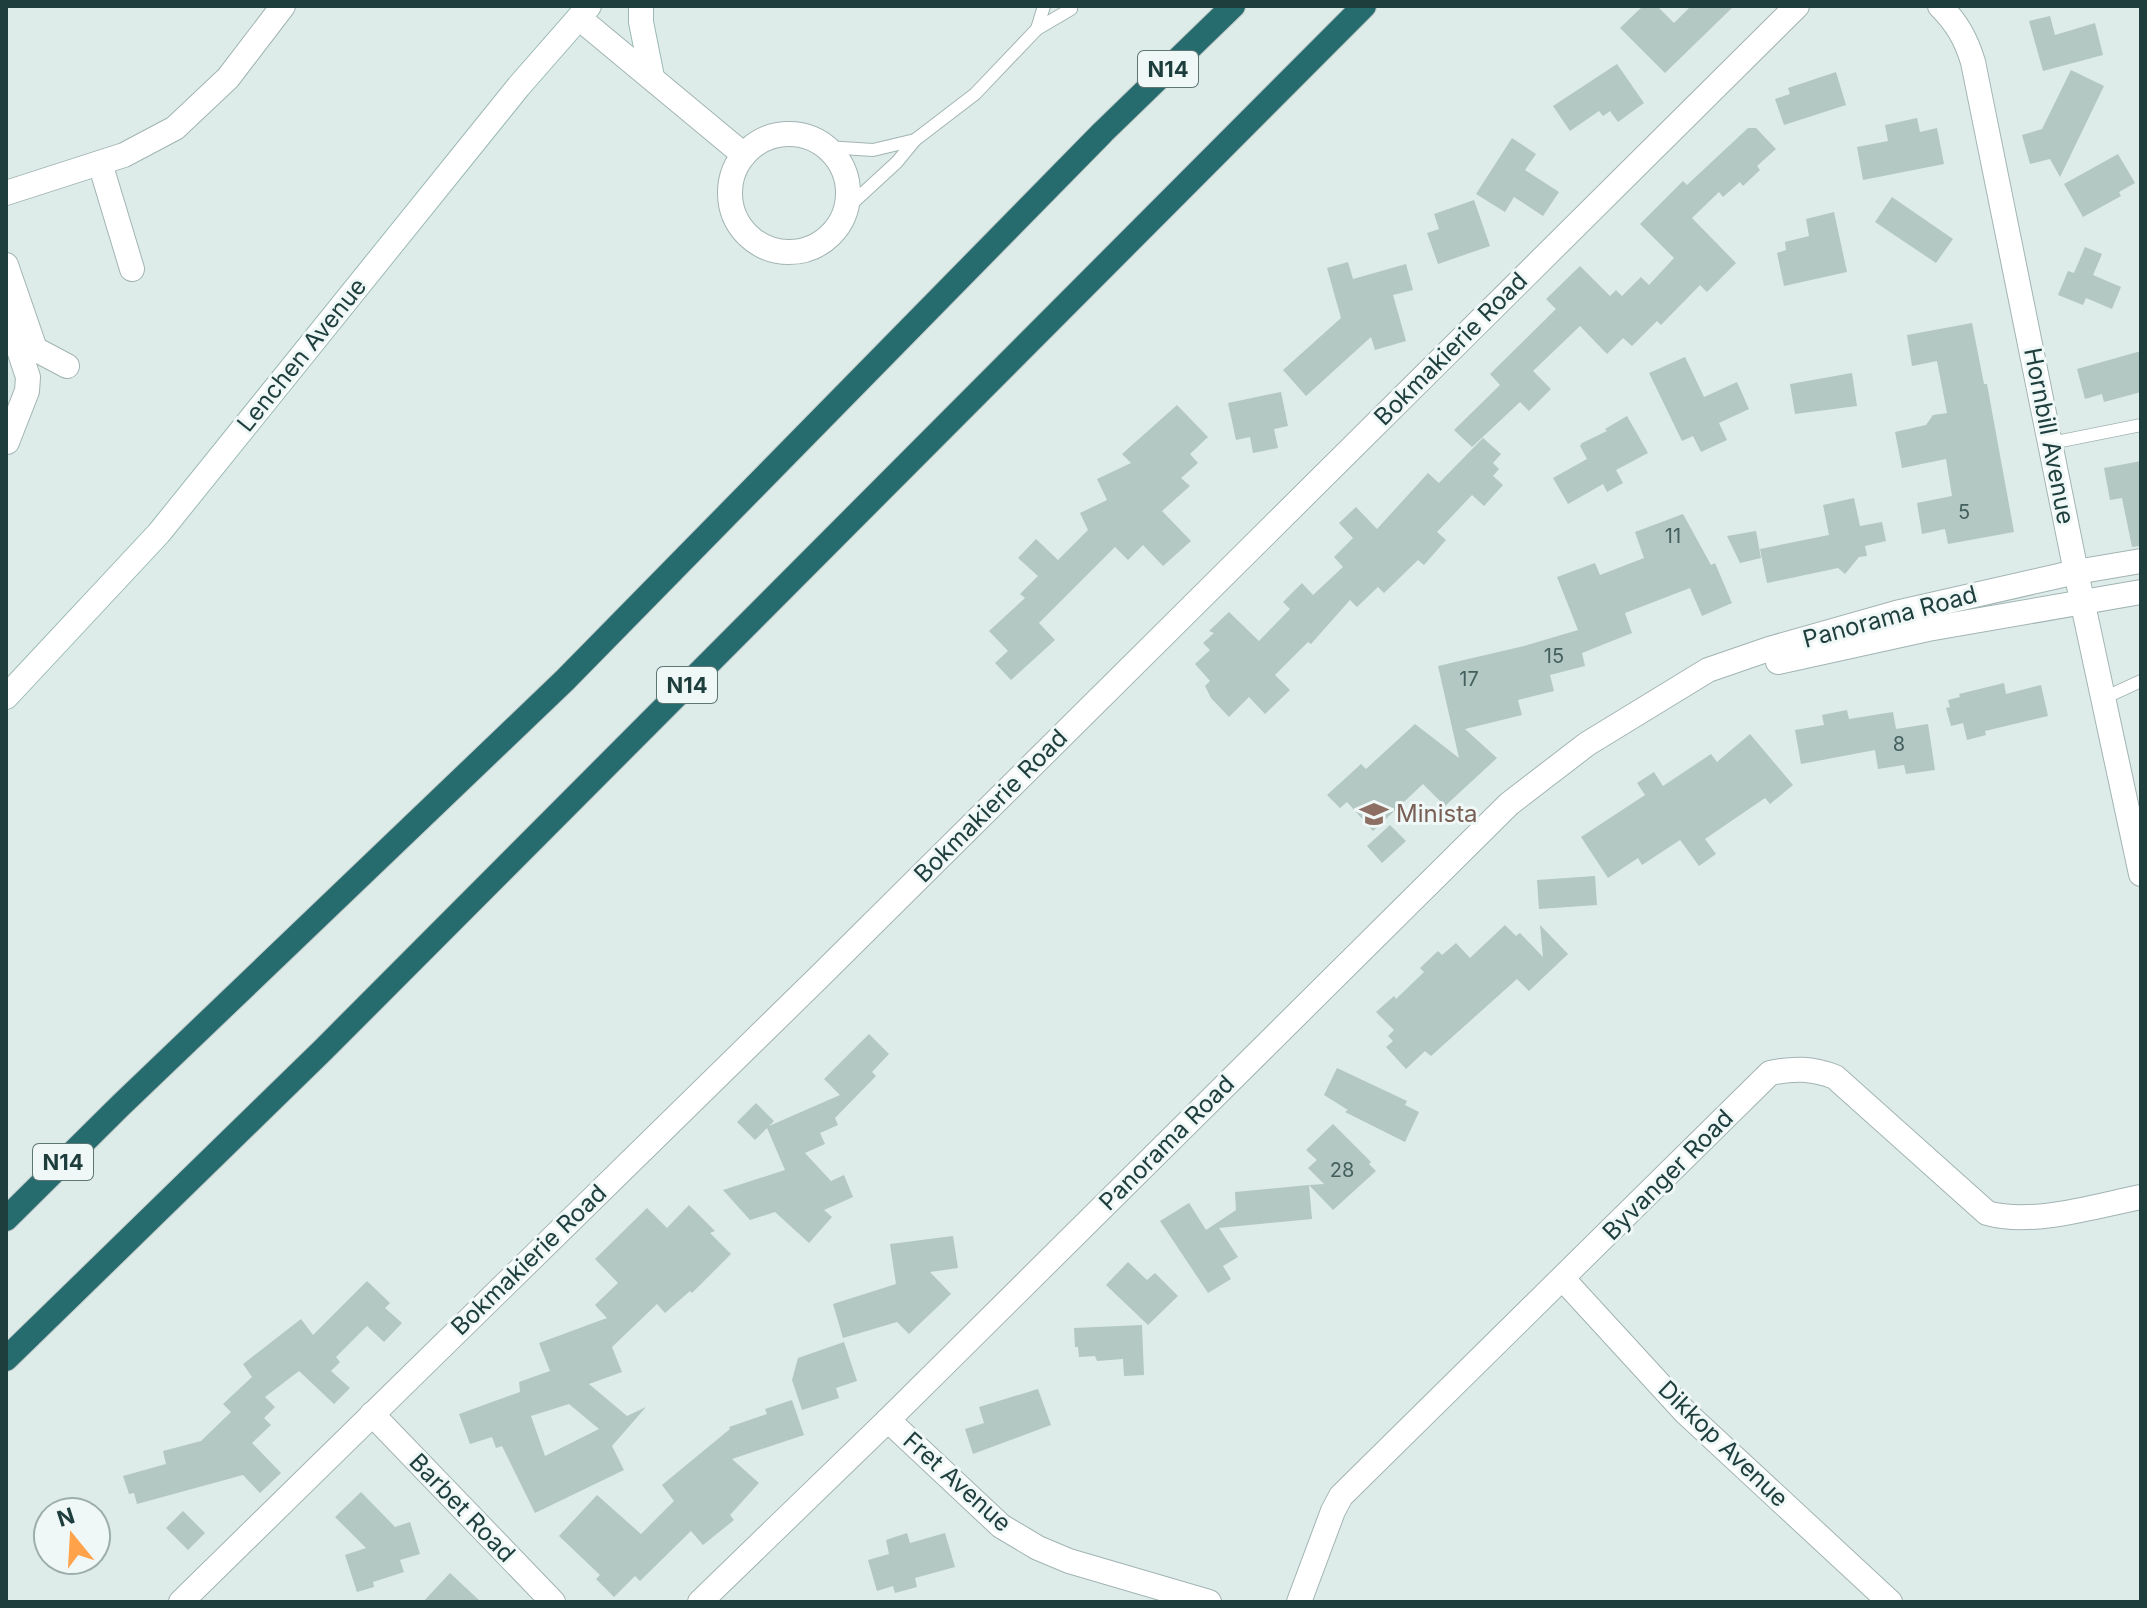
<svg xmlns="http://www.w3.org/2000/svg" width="2147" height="1608" font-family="Inter,sans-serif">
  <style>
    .building { fill: #b3c7c3; fill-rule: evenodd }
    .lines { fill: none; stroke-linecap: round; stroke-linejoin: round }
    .service-casing { stroke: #a1b4b2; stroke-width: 14 }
    .minor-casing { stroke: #a1b4b2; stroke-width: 26 }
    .tertiary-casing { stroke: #a1b4b2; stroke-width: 26 }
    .secondary-casing { stroke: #9cb9b5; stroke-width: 26 }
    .motorway-casing { stroke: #c0c9c9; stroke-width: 26 }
    .service { stroke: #fff; stroke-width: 12 }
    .minor { stroke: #fff; stroke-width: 24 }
    .tertiary { stroke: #fff; stroke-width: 24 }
    .secondary { stroke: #fff; stroke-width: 24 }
    .motorway { stroke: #266b6d; stroke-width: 24 }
    .labels { text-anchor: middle; stroke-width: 6; stroke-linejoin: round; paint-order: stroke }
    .number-label { font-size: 20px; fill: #43605e }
    .shield { fill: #eff8f6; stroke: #5d7674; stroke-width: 2 }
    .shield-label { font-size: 22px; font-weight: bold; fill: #1e3e3d }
    .street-label { font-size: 24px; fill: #1e3e3d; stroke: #eff8f6 }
    .education-label { font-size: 24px; fill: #785e54; stroke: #eff8f6; text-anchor: start }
  </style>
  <rect width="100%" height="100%" fill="#deece9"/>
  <g class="building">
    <polygon points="1643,6 1657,6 1674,23 1691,6 1734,6 1665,73 1620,28"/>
    <polygon points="2050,16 2055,35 2095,23 2103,55 2043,71 2029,21"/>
    <polygon points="1617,64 1644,103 1618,122 1610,111 1603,116 1599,111 1570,131 1553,106"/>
    <polygon points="2071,70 2104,86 2060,177 2050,159 2030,164 2022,135 2042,129"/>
    <polygon points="1836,72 1846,105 1784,125 1775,99 1790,94 1788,88"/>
    <polygon points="1917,118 1920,132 1937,128 1944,164 1863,180 1857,147 1888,141 1885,125"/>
    <polygon points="1748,128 1756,128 1776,149 1757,166 1760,170 1743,186 1740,182 1723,197 1719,192 1692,218 1736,263 1707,292 1700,285 1661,325 1657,321 1632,346 1623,338 1607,354 1580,326 1533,371 1551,389 1529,411 1520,402 1472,447 1454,430 1500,385 1490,374 1556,309 1546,299 1580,266 1610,296 1616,290 1622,296 1641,277 1649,285 1674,258 1640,224 1683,181 1687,185"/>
    <polygon points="1512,138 1536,154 1525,170 1559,192 1543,216 1514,197 1505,212 1476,194"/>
    <polygon points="2118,154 2135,183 2119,192 2121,196 2083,217 2064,184"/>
    <polygon points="1892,197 1953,239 1936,263 1875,222"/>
    <polygon points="1474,200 1490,246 1438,264 1427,233 1439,229 1434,214"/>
    <polygon points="1834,212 1847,272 1784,286 1777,253 1786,250 1785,242 1809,236 1806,219"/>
    <polygon points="2085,247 2102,254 2093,275 2121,287 2112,309 2086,298 2083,305 2058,295 2068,271 2074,273"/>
    <polygon points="1348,262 1353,279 1406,264 1413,290 1393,295 1406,341 1375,350 1371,337 1306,396 1283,370 1341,318 1327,268"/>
    <polygon points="1972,323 1984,384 1987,384 2014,532 1948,544 1945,529 1922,534 1917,503 1952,496 1946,459 1902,468 1895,432 1926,425 1933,415 1947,413 1937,361 1912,366 1907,335"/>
    <polygon points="2141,351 2141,392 2104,402 2102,394 2085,399 2077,369"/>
    <polygon points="1685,357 1704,397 1737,382 1749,409 1719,423 1727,440 1701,452 1693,436 1682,441 1649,373"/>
    <polygon points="1852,373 1857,406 1795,414 1790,384"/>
    <polygon points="1281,392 1288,426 1274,429 1278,448 1253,453 1250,437 1236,440 1228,403"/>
    <polygon points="1177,405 1208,437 1190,454 1198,463 1181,478 1190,486 1162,511 1191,541 1163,566 1143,545 1128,560 1115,547 1039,623 1055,640 1011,680 995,663 1008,651 989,631 1025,598 1020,594 1038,576 1018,558 1036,539 1058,560 1088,530 1080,513 1107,500 1097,479 1131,463 1122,454"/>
    <polygon points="1627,416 1648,453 1616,470 1623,483 1607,492 1603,484 1568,504 1553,478 1587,459 1580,446 1582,443 1607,431 1605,429"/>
    <polygon points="1483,438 1501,454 1493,463 1499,469 1493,476 1503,485 1484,506 1472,495 1437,532 1446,540 1424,565 1418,560 1384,593 1378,587 1357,607 1350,600 1311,644 1308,642 1275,675 1290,690 1265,714 1249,697 1229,717 1211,698 1205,686 1210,681 1195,664 1210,650 1203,643 1214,633 1209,631 1229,612 1259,641 1290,609 1283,602 1302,583 1313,595 1343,567 1334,557 1353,538 1339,523 1356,507 1377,529 1428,473 1439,483"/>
    <polygon points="2141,461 2141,546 2132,547 2122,498 2110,500 2104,468"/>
    <polygon points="1854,498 1860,526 1882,522 1886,541 1865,546 1867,556 1859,557 1845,574 1838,568 1767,583 1760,549 1829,535 1823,505"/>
    <polygon points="1683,514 1711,565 1715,563 1732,603 1702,616 1690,588 1625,613 1632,633 1582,653 1585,666 1550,675 1554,691 1518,700 1522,715 1465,729 1497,758 1445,806 1423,784 1373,831 1347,802 1340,808 1327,795 1361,764 1366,769 1415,724 1459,758 1438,666 1524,646 1578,630 1557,577 1595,563 1600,575 1644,558 1635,532"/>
    <polygon points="1756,531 1761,558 1740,563 1727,536"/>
    <polygon points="2004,683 2006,694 2041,685 2048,716 1985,731 1986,735 1967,740 1963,723 1951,726 1946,708 1950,707 1948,700 1960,697 1959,694"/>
    <polygon points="1847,710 1849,719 1893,712 1896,729 1928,724 1935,770 1906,774 1904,765 1878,769 1875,750 1801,764 1795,730 1824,725 1822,715"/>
    <polygon points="1750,734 1793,785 1770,804 1765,798 1705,839 1716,854 1699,866 1680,840 1642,865 1638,858 1608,878 1581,837 1645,795 1637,783 1654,772 1663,786 1711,754 1717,762"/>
    <polygon points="1390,825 1406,841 1382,863 1367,846"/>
    <polygon points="1595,876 1597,905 1539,909 1537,880"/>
    <polygon points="1505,925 1516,936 1520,933 1543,957 1540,925 1568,954 1529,991 1517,979 1431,1056 1425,1051 1406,1069 1386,1047 1393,1041 1388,1036 1394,1030 1376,1012 1394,996 1396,999 1424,972 1420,968 1438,951 1442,955 1456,943 1470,958"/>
    <polygon points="869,1034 889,1054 872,1072 876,1076 835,1118 838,1125 820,1133 825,1144 805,1153 831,1181 844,1175 853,1197 824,1210 832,1217 809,1243 775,1212 750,1220 723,1190 785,1170 767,1128 755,1140 737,1122 756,1103 774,1121 769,1126 840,1095 824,1079"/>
    <polygon points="1337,1068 1407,1101 1405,1105 1419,1112 1405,1142 1345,1112 1348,1110 1324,1095"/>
    <polygon points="1333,1124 1371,1162 1369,1164 1376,1171 1333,1210 1309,1185 1324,1184 1308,1168 1317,1160 1306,1150"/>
    <polygon points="1309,1185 1312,1219 1219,1228 1238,1257 1223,1266 1231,1279 1208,1293 1160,1221 1189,1203 1206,1230 1236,1210 1235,1192"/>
    <path d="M689 1205 715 1231 710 1233 731 1254 692 1293 690 1291 665 1313 657 1304 612 1347 622 1372 589 1384 627 1416 646 1407 612 1446 624 1470 535 1513 502 1446 496 1448 492 1437 470 1444 459 1414 520 1392 519 1382 550 1371 539 1343 607 1318 595 1305 618 1283 595 1259 647 1208 667 1228ZM569 1404 599 1429 545 1456 531 1416Z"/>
    <polygon points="953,1236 958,1268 930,1272 951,1294 909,1334 897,1322 843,1338 833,1304 896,1284 890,1244"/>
    <polygon points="1128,1262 1147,1280 1155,1273 1178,1296 1148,1325 1106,1285"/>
    <polygon points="367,1281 390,1303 385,1308 402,1323 384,1342 367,1326 336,1357 340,1362 331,1371 350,1388 334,1404 299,1371 265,1397 275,1407 264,1418 271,1425 252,1443 281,1473 260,1493 243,1475 137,1504 134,1493 129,1494 123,1476 166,1464 163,1451 201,1441 231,1412 223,1404 252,1377 243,1364 301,1319 313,1335"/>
    <polygon points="1142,1325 1144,1375 1124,1376 1123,1359 1097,1361 1095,1356 1079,1357 1078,1347 1075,1347 1074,1328"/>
    <polygon points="844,1342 857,1381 836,1388 839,1398 802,1410 792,1380 798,1358"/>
    <polygon points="1038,1389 1051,1425 973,1454 965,1429 984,1423 979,1407"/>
    <polygon points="792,1400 804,1435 732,1459 759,1483 730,1515 734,1520 703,1545 691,1531 640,1581 635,1576 614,1597 596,1579 600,1575 559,1536 597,1495 641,1534 674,1501 662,1485 730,1429 729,1427 767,1414 765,1409"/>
    <polygon points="361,1492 395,1527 410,1522 420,1554 400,1560 404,1572 373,1582 374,1587 357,1592 345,1555 366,1548 335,1517"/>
    <polygon points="183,1511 205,1533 188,1550 166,1528"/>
    <polygon points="907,1533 910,1543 945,1533 955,1567 915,1578 917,1587 895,1593 893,1586 877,1591 868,1560 889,1554 886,1540"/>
    <polygon points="450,1573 481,1602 423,1602"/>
  </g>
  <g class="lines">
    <defs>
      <g id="service">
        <polyline points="1037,29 1044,6"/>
        <polyline points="826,147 873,150 915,140"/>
        <polyline points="847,208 897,162 915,140 975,94 1037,29 1071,9"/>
        <polyline points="2051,443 2141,425"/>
        <polyline points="2104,698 2141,681"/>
      </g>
      <g id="minor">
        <path d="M1940 6C1957 23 1966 39 1973 62L2076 572 2141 874"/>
        <polyline points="579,18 744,155"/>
        <circle cx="789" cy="193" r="59"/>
        <polyline points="100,163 132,269"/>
        <polyline points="6,193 124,155 175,128 228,78 283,6"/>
        <polyline points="6,265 35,349 67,366"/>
        <polyline points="6,311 28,377 27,391 7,442"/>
        <polyline points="1563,1279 1685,1412 1890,1602"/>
        <polyline points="372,1414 553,1602"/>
        <polyline points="888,1420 1001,1526 1038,1548 1069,1561 1209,1602"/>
        <polyline points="181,1602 822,974 1797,6"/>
        <path d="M1299 1602 1333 1511 1341 1496 1770 1073C1794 1068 1812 1068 1835 1077L1987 1213C2033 1226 2095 1206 2141 1197"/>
      </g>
      <g id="tertiary">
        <polyline points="1778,662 1928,629 2141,592"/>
        <polyline points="700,1602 888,1420 1509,804 1587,744 1708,670 1769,649 1896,613 2076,572 2141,561"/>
      </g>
      <g id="secondary">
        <polyline points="641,6 641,22 652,77"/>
        <polyline points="6,697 159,533 519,86 589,6"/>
      </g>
      <g id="motorway">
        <polyline points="6,1219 121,1105 565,680 1103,132 1233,6"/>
        <polyline points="6,1359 323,1050 1364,6"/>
      </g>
    </defs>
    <use href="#service" class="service-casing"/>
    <use href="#minor" class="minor-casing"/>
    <use href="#tertiary" class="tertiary-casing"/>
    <use href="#secondary" class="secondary-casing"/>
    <use href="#motorway" class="motorway-casing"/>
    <use href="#service" class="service"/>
    <use href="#minor" class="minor"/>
    <use href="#tertiary" class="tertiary"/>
    <use href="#secondary" class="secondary"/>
    <use href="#motorway" class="motorway"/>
  </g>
  <defs>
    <symbol id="school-bare" viewBox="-9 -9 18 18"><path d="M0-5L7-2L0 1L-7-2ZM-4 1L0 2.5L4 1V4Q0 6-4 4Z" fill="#8d6e63" stroke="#eff8f6" stroke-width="2.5" paint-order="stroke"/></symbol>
  </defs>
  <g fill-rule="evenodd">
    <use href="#school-bare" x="1354" y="794" width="40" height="40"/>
  </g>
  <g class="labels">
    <g class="number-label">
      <text x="1964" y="519">5</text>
      <text x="1673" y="543">11</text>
      <text x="1554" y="663">15</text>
      <text x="1469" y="686">17</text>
      <text x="1899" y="751">8</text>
      <text x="1342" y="1177">28</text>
    </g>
    <g class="shield">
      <rect x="1138" y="51" width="60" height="36" rx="6"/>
      <rect x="657" y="667" width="60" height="36" rx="6"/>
      <rect x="33" y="1144" width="60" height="36" rx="6"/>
    </g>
    <g class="shield-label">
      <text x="1168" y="77">N14</text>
      <text x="687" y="693">N14</text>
      <text x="63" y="1170">N14</text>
    </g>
    <g class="street-label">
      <text transform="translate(1451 349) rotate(-45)" y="8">Bokmakierie Road</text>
      <text transform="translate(302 355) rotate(-51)" y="8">Lenchen Avenue</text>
      <text transform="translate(2049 436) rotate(79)" y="8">Hornbill Avenue</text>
      <text transform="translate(1890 617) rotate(-15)" y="8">Panorama Road</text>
      <text transform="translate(991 806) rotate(-45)" y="8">Bokmakierie Road</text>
      <text transform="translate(1167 1143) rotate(-45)" y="8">Panorama Road</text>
      <text transform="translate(1668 1175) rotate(-45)" y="8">Byvanger Road</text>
      <text transform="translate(529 1260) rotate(-44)" y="8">Bokmakierie Road</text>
      <text transform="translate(1723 1444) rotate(44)" y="8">Dikkop Avenue</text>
      <text transform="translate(957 1482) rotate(42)" y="8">Fret Avenue</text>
      <text transform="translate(462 1508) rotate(46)" y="8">Barbet Road</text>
    </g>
    <g class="education-label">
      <text x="1396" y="822">Minista</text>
    </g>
  </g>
  <rect width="2147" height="1608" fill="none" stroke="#1e3e3d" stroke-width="16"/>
  <g transform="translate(72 1536) rotate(342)"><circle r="38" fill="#eff8f6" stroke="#9baeac" stroke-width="2"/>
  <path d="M0-6L14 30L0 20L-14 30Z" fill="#ffa249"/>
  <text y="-12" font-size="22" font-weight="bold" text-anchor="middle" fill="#1e3e3d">N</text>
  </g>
</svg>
